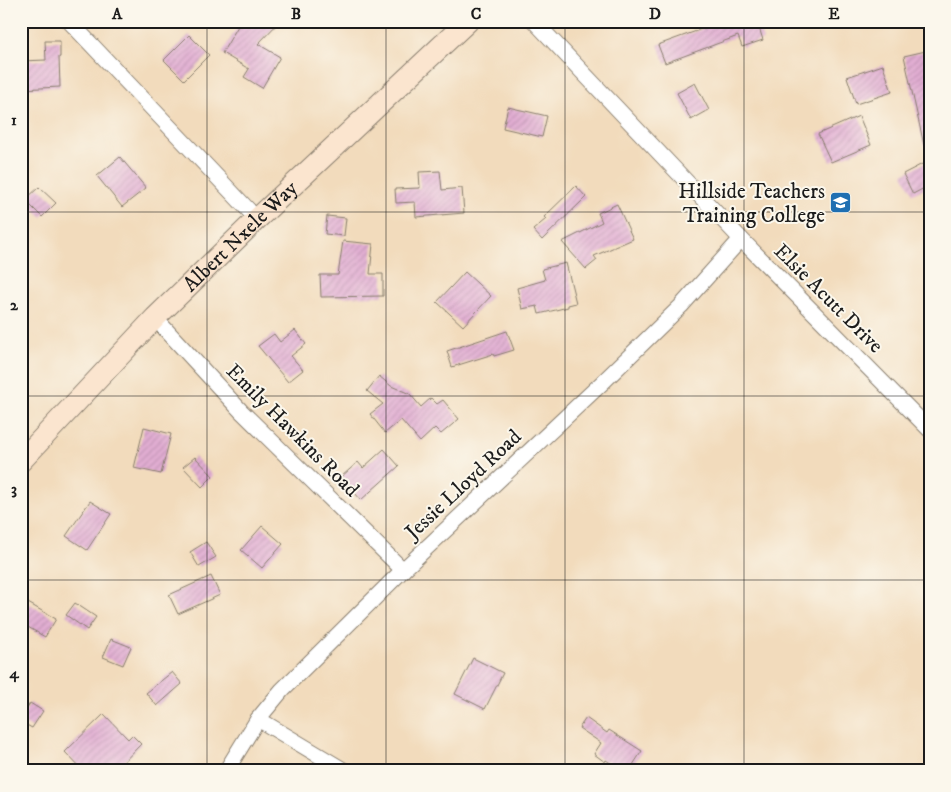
<svg xmlns="http://www.w3.org/2000/svg" width="951" height="792" font-family="'IM FELL DW Pica',serif">
  <style>
    .building { fill: url(#building-hatch) }
    .lines { fill: none; stroke-linecap: round; stroke-linejoin: round }
    .minor-casing { stroke: #877c6c; stroke-width: 17 }
    .secondary-casing { stroke: #877c6c; stroke-width: 23 }
    .minor { stroke: #fff; stroke-width: 15 }
    .secondary { stroke: #fbe5cf; stroke-width: 21 }
    .grid { fill: none; stroke: #1c1c1c; stroke-width: 1; stroke-opacity: 0.55 }
    .labels { text-anchor: middle; stroke-width: 4; stroke-linejoin: round; paint-order: stroke }
    .poi-label { font-size: 21px; fill: #1c1c1c; stroke: #fbf7ec; text-anchor: end }
    .street-label { font-size: 21px; fill: #1c1c1c; stroke: #fbf7ec }
    .neatline { fill: none; stroke: #1c1c1c; stroke-width: 2 }
    .grid-label { font-size: 16px; text-anchor: middle; font-weight: bold; fill: #1c1c1c }
  </style>
  <defs>
    <pattern id="building-hatch" width="6" height="6" patternUnits="userSpaceOnUse" patternTransform="scale(1.25)"><rect width="6" height="6" fill="#e1add2"/><path d="M-1 1l2-2M0 6l6-6M5 7l2-2" fill="none" stroke="#c094b4"/></pattern>
  </defs>
  <rect width="100%" height="100%" fill="#fbf7ec"/>
  <filter id="ink" filterUnits="userSpaceOnUse"><feTurbulence type="fractalNoise" baseFrequency=".02" numOctaves="2"/><feDisplacementMap in="SourceGraphic" scale="10" xChannelSelector="R" yChannelSelector="G"/><feConvolveMatrix kernelMatrix="1 2 1 2 8 2 1 2 1" color-interpolation-filters="sRGB"/></filter>
  <filter id="wash" filterUnits="userSpaceOnUse"><feTurbulence type="fractalNoise" baseFrequency=".0096" numOctaves="4" result="noise"/><feDisplacementMap in="SourceGraphic" scale="20" xChannelSelector="R" yChannelSelector="G"/><feGaussianBlur stdDeviation="1.12" result="paint"/><feColorMatrix in="noise" values="0 0 0 0 0 0 0 0 0 0 0 0 0 0 0 0 0 1.4 0 .05"/><feComposite in="paint" operator="in"/></filter>
  <g filter="url(#wash)">
    <rect width="100%" height="100%" fill="#f2dbbc"/>
    <g id="blocks">
      <g class="building">
        <polygon points="241,21 280,21 258,44 280,57 262,88 244,77 249,69 222,53"/>
        <polygon points="724,21 757,21 763,40 742,47 738,36 665,63 658,45"/>
        <polygon points="189,35 209,55 184,80 164,60"/>
        <polygon points="45,41 60,41 60,57 59,57 60,87 21,89 21,61 46,60"/>
        <polygon points="930,50 930,144 924,145 904,56"/>
        <polygon points="883,65 892,92 856,104 847,77"/>
        <polygon points="695,83 709,110 691,120 677,93"/>
        <polygon points="508,107 547,116 542,137 503,128"/>
        <polygon points="859,116 871,145 831,162 818,134"/>
        <polygon points="120,157 146,188 122,207 97,176"/>
        <polygon points="930,160 930,185 913,194 903,174"/>
        <polygon points="440,171 442,190 462,188 464,213 416,217 415,202 396,203 395,189 420,188 419,172"/>
        <polygon points="576,186 586,197 542,240 533,230 546,219 544,217"/>
        <polygon points="39,187 56,203 42,217 25,200"/>
        <polygon points="617,204 633,239 594,256 597,260 586,269 562,242 602,222 598,213"/>
        <polygon points="327,216 346,218 344,236 325,234"/>
        <polygon points="343,241 373,244 370,274 383,274 383,296 321,297 320,275 338,275"/>
        <polygon points="566,263 576,303 568,305 568,307 539,314 537,306 522,309 517,288 545,280 542,269"/>
        <polygon points="465,272 491,296 463,326 437,302"/>
        <polygon points="295,330 306,344 291,356 303,370 288,382 258,346 274,334 280,342"/>
        <polygon points="507,331 514,350 494,356 493,354 452,367 447,351"/>
        <polygon points="379,376 391,386 410,394 421,407 431,398 437,404 443,400 459,419 441,434 435,428 420,442 401,420 385,433 370,414 383,404 367,391"/>
        <polygon points="144,427 171,434 161,474 134,468"/>
        <polygon points="384,449 399,466 361,500 341,477 358,462 363,468"/>
        <polygon points="195,457 213,476 202,487 183,467"/>
        <polygon points="90,501 111,514 87,550 66,536"/>
        <polygon points="262,526 283,544 262,568 241,550"/>
        <polygon points="206,542 216,557 199,567 190,552"/>
        <polygon points="211,576 220,595 178,614 169,595"/>
        <polygon points="21,599 56,619 45,637 21,623"/>
        <polygon points="75,603 96,617 87,630 66,615"/>
        <polygon points="111,639 131,647 123,665 103,657"/>
        <polygon points="473,658 503,673 485,709 455,694"/>
        <polygon points="172,672 182,684 157,706 146,693"/>
        <polygon points="30,703 43,711 32,728 21,722 21,718"/>
        <polygon points="104,714 128,739 132,735 141,744 115,771 83,771 65,752"/>
        <polygon points="586,718 607,733 609,730 642,751 629,771 622,771 606,760 605,762 594,754 601,743 579,728"/>
      </g>
    </g>
  </g>
  <g filter="url(#ink)">
    <use href="#blocks" fill-opacity="0" stroke="#877c6c" stroke-width="1"/>
    <g class="lines">
      <defs>
        <g id="minor">
          <polyline points="69,21 257,219"/>
          <polyline points="534,21 741,239 930,430"/>
          <polyline points="155,318 241,411 403,570"/>
          <polyline points="258,719 345,771"/>
          <polyline points="226,771 258,719 282,690 403,570 603,382 681,306 741,239"/>
        </g>
        <g id="secondary">
          <path id="s1" d="M21 461 155 318 257 219 468 21"/>
        </g>
      </defs>
      <use href="#minor" class="minor-casing"/>
      <use href="#secondary" class="secondary-casing"/>
      <use href="#minor" class="minor"/>
      <use href="#secondary" class="secondary"/>
    </g>
  </g>
  <path class="grid" d="M207 21V771M386 21V771M565 21V771M744 21V771M21 212H930M21 396H930M21 580H930"/>
  <defs>
    <symbol id="university-square" viewBox="-11 -11 22 22"><rect x="-9" y="-9" width="18" height="18" rx="4" fill="#1f6fb2" stroke="#fbf7ec"/><path d="M0-5L7-2L0 1L-7-2ZM-4 1L0 2.5L4 1V4Q0 6-4 4Z" fill="#fff"/></symbol>
  </defs>
  <g fill-rule="evenodd">
    <use href="#university-square" x="828" y="190" width="25" height="25"/>
  </g>
  <g class="labels">
    <g class="poi-label">
      <text x="825" y="198">Hillside Teachers<tspan x="825" dy="24">Training College</tspan></text>
    </g>
    <g class="street-label">
      <text dy="7" stroke="none"><textPath href="#s1" startOffset="314">Albert Nxele Way</textPath></text>
      <text transform="translate(829 298) rotate(45)" y="7">Elsie Acutt Drive</text>
      <text transform="translate(293 430) rotate(45)" y="7">Emily Hawkins Road</text>
      <text transform="translate(463 484) rotate(-43)" y="7">Jessie Lloyd Road</text>
    </g>
  </g>
  <rect width="951" height="792" fill="none" stroke="#fbf7ec" stroke-width="55"/>
  <rect x="28" y="28" width="896" height="736" class="neatline"/>
  <g class="grid-label">
    <text x="117" y="19">A</text>
    <text x="296" y="19">B</text>
    <text x="476" y="19">C</text>
    <text x="655" y="19">D</text>
    <text x="834" y="19">E</text>
    <text x="14" y="125">1</text>
    <text x="14" y="310">2</text>
    <text x="14" y="494">3</text>
    <text x="14" y="678">4</text>
  </g>
</svg>
